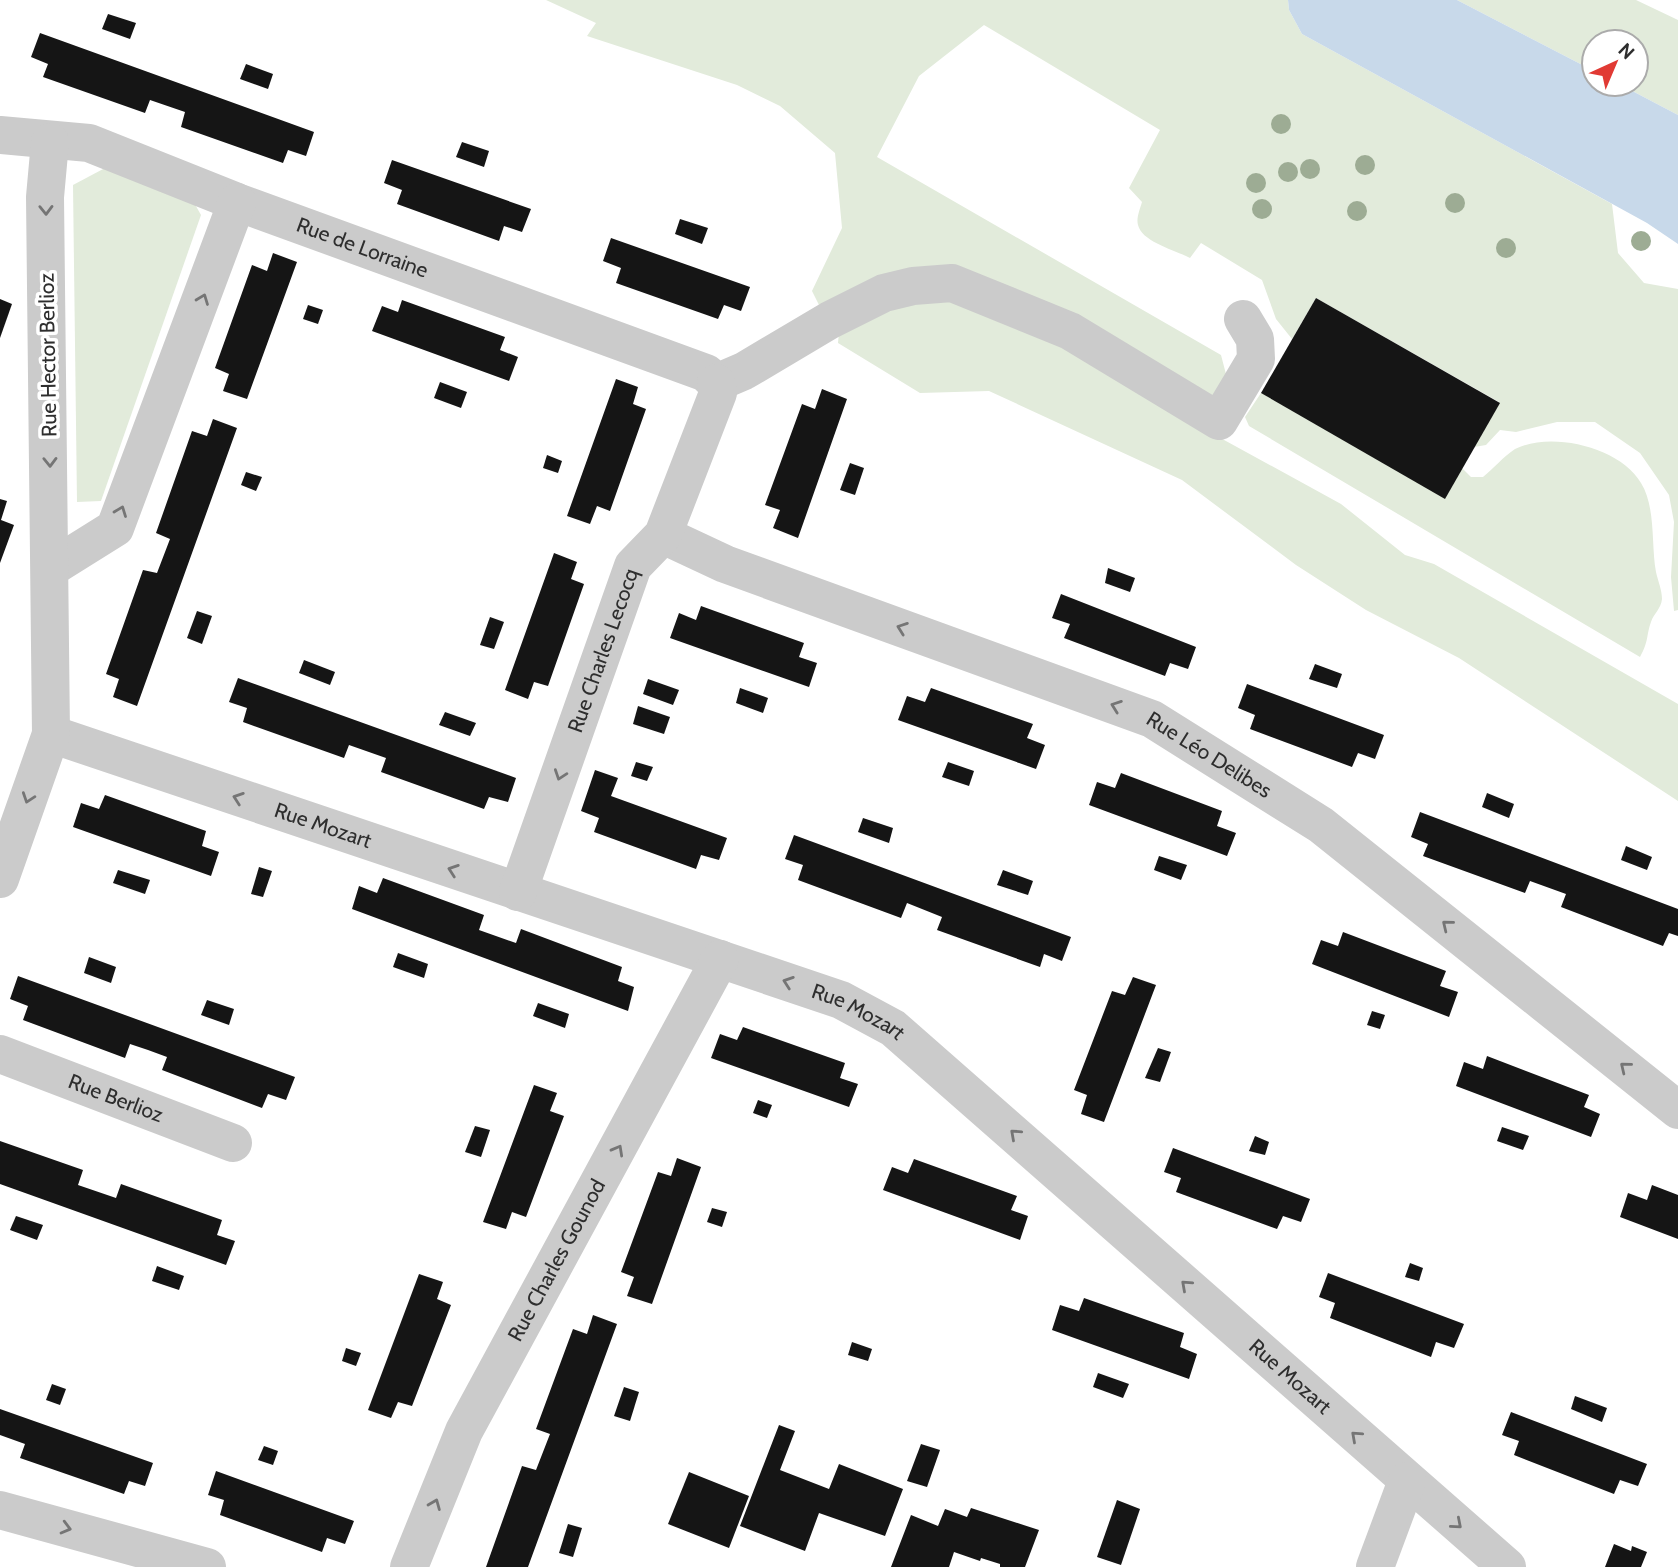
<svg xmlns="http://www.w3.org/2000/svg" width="1678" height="1567" font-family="Cabin,sans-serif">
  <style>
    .green { fill: #e2ebdb }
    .water { fill: #c8d9ea }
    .building { fill: #151515 }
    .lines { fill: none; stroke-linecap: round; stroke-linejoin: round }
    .minor { stroke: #cbcbcb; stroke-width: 38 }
    .tree { fill: #9dac94 }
    .oneway { stroke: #757575 }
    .labels { text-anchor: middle; stroke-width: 7; stroke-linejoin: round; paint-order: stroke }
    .street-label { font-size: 21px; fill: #2e2e2e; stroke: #fff }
  </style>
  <rect width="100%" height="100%" fill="#fff"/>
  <g class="green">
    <path d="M546 0H1288L1289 10 1302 34 1612 204 1618 253 1644 283 1678 289V610L1674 611 1671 577 1674 522 1669 495 1640 453 1595 422H1557L1516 432 1500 430 1486 445 1474 447 1499 402 1316 298 1292 339 1276 319 1262 280 1201 243 1190 258C1175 250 1142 242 1138 225 1136 218 1140 209 1142 202L1129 188 1160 130 984 25 919 76 877 157 1221 355 1227 378 1212 402 982 279 821 309 812 291 842 228 835 153 780 106 737 85 587 36 596 23Z"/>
    <polygon points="1457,0 1636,0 1678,20 1678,115 1619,84 1636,84 1636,42 1594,42 1594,71"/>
    <polygon points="105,168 192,199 201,215 101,501 77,502 73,185"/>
    <polygon points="960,297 1001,310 1184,418 1341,504 1405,555 1434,564 1678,704 1678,801 1459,658 1366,610 1296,565 1182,480 989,391 920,393 838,343 839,332 887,308"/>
    <path d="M1261 393 1462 468 1471 477H1483C1493 469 1504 456 1515 449 1551 431 1620 447 1641 483 1656 507 1651 545 1656 572 1658 581 1662 590 1662 599 1661 609 1654 613 1651 622 1646 636 1649 641 1640 657L1249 426 1245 417Z"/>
  </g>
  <polygon class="water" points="1288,0 1457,0 1594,71 1594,84 1619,84 1678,115 1678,244 1647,223 1302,34 1289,10"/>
  <g class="building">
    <polygon points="108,14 136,23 130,39 102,29"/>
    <polygon points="40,33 314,132 306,156 288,150 283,163 181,127 185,112 150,100 145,113 43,77 48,64 31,57"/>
    <polygon points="246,64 273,74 268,89 240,79"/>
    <polygon points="462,142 489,151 484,167 456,157"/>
    <polygon points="392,160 531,209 522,232 504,226 499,241 397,204 402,190 384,183"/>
    <polygon points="680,219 708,228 702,244 675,234"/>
    <polygon points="611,238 750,287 741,311 724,305 718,319 616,283 621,268 603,261"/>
    <polygon points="273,253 297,262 247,399 223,391 229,374 215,368 252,265 267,271"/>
    <polygon points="1316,298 1500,403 1445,499 1261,393"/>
    <polygon points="0,299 12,304 0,338"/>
    <polygon points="402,300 505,337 500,350 518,357 509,381 372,331 382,306 398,312"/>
    <polygon points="308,305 323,310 318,324 303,319"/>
    <polygon points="616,379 638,387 633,404 646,409 610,511 597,506 590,524 567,516"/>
    <polygon points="440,382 467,392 461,408 434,398"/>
    <polygon points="822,389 847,399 798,538 773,528 780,510 765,505 802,404 815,409"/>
    <polygon points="213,419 237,428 137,706 113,697 119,679 106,674 143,570 157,573 170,539 156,533 192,431 207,436"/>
    <polygon points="547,455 562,461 558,473 543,468"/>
    <polygon points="850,463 864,468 855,495 840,490"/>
    <polygon points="246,472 262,477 256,491 241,485"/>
    <polygon points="0,499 7,501 1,520 14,525 0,563"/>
    <polygon points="554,553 577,562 571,579 584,584 548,686 534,682 528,699 505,690"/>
    <polygon points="1108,568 1135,578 1130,592 1105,583"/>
    <polygon points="1061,594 1196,647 1188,669 1170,663 1165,676 1064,638 1070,624 1052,618"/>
    <polygon points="701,606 804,643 799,657 817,663 809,687 670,638 679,613 696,620"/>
    <polygon points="197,611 212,616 202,644 187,638"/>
    <polygon points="490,617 504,622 494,649 480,645"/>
    <polygon points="304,660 335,672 330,685 299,673"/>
    <polygon points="1315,664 1342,674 1337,688 1309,679"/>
    <polygon points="238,678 516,778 508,802 489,797 484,809 381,772 386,758 349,745 344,758 243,722 247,708 229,702"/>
    <polygon points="648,679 679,690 673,705 643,694"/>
    <polygon points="1247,684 1384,735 1375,759 1358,753 1352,767 1250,729 1255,715 1238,708"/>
    <polygon points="740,688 768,698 763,713 736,703"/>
    <polygon points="931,688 1033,724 1027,738 1045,745 1036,769 898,720 907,696 925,702"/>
    <polygon points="638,706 670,717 664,734 633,724"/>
    <polygon points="445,712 476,723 470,736 439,725"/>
    <polygon points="636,762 653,767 647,781 631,776"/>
    <polygon points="948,762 974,771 969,786 942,777"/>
    <polygon points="595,770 618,778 611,796 727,838 719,860 701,855 696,869 594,832 599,818 581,811"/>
    <polygon points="1121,773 1222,811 1217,826 1236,833 1227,856 1089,805 1097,782 1115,788"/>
    <polygon points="1487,793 1514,804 1509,818 1482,807"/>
    <polygon points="105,795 206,831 202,846 219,852 211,876 73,827 81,803 99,809"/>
    <polygon points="1420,812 1678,909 1678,936 1669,933 1663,946 1561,907 1566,894 1530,881 1525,893 1423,856 1428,844 1411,837"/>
    <polygon points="863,818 893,828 889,843 858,832"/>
    <polygon points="794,835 1071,937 1062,961 1044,954 1040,967 937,930 942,917 907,903 901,918 798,880 803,865 785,859"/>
    <polygon points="1626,846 1652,857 1647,870 1621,860"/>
    <polygon points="1159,856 1187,865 1181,880 1154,870"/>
    <polygon points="259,867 272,871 263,897 251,894"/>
    <polygon points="118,870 150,880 145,894 113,883"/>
    <polygon points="1003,870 1033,881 1028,895 997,885"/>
    <polygon points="383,878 484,915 479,930 516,943 521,929 622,967 618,981 634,987 628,1011 352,909 359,886 377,893"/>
    <polygon points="1343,932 1446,971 1440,986 1458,992 1449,1017 1312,964 1321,940 1338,946"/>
    <polygon points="398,953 428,964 424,978 393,967"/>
    <polygon points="89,957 116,967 111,983 84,973"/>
    <polygon points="18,976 295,1077 286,1100 268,1094 262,1108 162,1070 167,1057 148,1050 130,1044 125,1058 23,1020 28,1006 10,999"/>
    <polygon points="1133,977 1156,985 1104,1122 1081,1114 1087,1095 1074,1090 1112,991 1125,995"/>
    <polygon points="207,1000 234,1009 229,1025 201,1015"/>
    <polygon points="538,1003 569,1014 565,1028 533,1016"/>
    <polygon points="1372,1011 1385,1015 1380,1029 1367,1025"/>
    <polygon points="743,1027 845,1063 840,1078 858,1084 849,1107 711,1058 720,1034 737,1040"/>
    <polygon points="1158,1048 1171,1052 1160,1082 1145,1078"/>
    <polygon points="1487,1056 1589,1095 1584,1107 1600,1114 1591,1137 1456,1086 1464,1062 1483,1069"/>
    <polygon points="534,1085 557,1093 550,1111 564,1116 526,1217 512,1212 506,1229 483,1222"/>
    <polygon points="758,1100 772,1105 767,1118 753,1113"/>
    <polygon points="475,1126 490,1130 481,1157 465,1152"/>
    <polygon points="1502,1127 1529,1136 1523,1150 1497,1141"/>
    <polygon points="1255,1136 1269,1142 1265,1155 1249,1151"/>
    <polygon points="0,1141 83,1170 78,1185 116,1198 121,1184 222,1220 217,1235 235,1241 226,1265 0,1184"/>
    <polygon points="1173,1148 1310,1199 1301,1222 1283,1216 1277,1229 1176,1192 1181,1178 1164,1172"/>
    <polygon points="677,1158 701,1167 652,1304 627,1296 634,1277 621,1272 658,1172 671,1176"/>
    <polygon points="914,1159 1017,1196 1011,1210 1028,1216 1020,1240 883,1190 892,1167 908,1173"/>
    <polygon points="1652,1185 1678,1195 1678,1239 1620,1217 1628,1193 1647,1200"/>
    <polygon points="712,1208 727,1212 722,1227 707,1222"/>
    <polygon points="16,1216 43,1225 37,1240 10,1230"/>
    <polygon points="1410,1263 1423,1268 1419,1281 1405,1277"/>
    <polygon points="157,1266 184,1276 179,1290 152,1281"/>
    <polygon points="1328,1273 1464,1324 1454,1348 1436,1342 1431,1357 1330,1318 1335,1303 1319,1297"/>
    <polygon points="419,1274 443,1282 437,1299 451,1305 412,1406 398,1402 391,1418 368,1410"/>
    <polygon points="1084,1298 1184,1333 1180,1347 1197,1354 1189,1379 1052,1330 1060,1305 1079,1311"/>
    <polygon points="593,1315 617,1324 528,1567 486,1567 522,1466 536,1470 550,1434 536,1429 573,1329 587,1334"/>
    <polygon points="852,1342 872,1349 868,1361 848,1355"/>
    <polygon points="346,1348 361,1353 356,1366 342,1361"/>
    <polygon points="1098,1373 1129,1384 1123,1398 1093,1387"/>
    <polygon points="52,1384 66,1389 60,1405 46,1400"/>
    <polygon points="624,1387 639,1392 630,1421 614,1416"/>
    <polygon points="1575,1396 1607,1408 1602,1422 1571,1409"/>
    <polygon points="0,1409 153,1463 145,1486 129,1481 124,1494 20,1458 25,1444 0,1435"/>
    <polygon points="1511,1412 1647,1464 1638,1486 1620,1480 1614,1494 1514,1455 1519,1441 1502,1435"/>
    <polygon points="779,1425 795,1431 780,1470 829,1489 839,1464 903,1489 885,1536 819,1513 805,1551 740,1526"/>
    <polygon points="921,1444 940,1450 927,1487 907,1481"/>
    <polygon points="264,1446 278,1451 273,1465 258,1460"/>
    <polygon points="216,1471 354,1521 345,1544 327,1538 322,1552 220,1515 224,1500 208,1495"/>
    <polygon points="689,1472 749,1496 729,1548 668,1524"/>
    <polygon points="1117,1500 1140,1509 1121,1565 1097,1557"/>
    <polygon points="971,1508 1039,1530 1025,1567 1000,1567 1000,1564 981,1558 980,1561 954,1552 949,1567 891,1567 911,1515 938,1526 945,1509 967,1517"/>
    <polygon points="568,1524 582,1528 573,1557 559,1553"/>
    <polygon points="1614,1544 1631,1551 1632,1546 1647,1552 1641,1567 1605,1567"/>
  </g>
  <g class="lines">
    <g class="minor">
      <path id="s1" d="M0 135 89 143 237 202 706 373 716 383"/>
      <polyline points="716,383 744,371 830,320 884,293 913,286 952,283 1070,331 1219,421 1256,359 1255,339 1243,319"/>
      <path id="s2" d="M663 535 725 564 1152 719 1321 825 1678 1110"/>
      <polyline points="51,568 115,528 237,202"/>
      <path id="s3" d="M51 734 841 1000 893 1028 1507 1567"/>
      <polyline points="0,879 51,734 45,197 50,142"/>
      <path id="s4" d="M518 892 633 566 663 535 718 393 716 383"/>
      <path id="s5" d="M0 1054 233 1143"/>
      <polyline points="0,1510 207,1567"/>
      <path id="s6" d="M409 1567 464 1431 720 959"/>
      <polyline points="1375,1567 1407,1481"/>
    </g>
  </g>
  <g class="tree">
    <circle cx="1281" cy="124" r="10"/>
    <circle cx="1365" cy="165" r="10"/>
    <circle cx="1310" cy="169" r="10"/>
    <circle cx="1288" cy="172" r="10"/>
    <circle cx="1256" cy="183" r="10"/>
    <circle cx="1455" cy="203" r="10"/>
    <circle cx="1262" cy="209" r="10"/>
    <circle cx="1357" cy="211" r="10"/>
    <circle cx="1641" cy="241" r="10"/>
    <circle cx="1506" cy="248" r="10"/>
  </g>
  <defs><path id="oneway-chevron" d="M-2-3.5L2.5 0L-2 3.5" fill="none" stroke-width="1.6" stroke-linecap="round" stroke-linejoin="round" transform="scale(1.75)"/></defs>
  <g class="oneway">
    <use href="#oneway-chevron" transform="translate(46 210) rotate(89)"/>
    <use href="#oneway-chevron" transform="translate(203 299) rotate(-69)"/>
    <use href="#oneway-chevron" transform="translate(50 462) rotate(89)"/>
    <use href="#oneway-chevron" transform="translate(121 511) rotate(-69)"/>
    <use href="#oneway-chevron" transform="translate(902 628) rotate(-160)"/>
    <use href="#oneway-chevron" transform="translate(1116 706) rotate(-160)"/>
    <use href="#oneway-chevron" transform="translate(560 775) rotate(109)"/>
    <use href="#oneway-chevron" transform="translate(28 798) rotate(109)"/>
    <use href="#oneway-chevron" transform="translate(238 798) rotate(-161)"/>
    <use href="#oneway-chevron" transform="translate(453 870) rotate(-161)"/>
    <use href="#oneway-chevron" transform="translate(1447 925) rotate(-141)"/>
    <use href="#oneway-chevron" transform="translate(788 982) rotate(-161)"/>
    <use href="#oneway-chevron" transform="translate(1625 1067) rotate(-141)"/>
    <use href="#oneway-chevron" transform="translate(1015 1134) rotate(-138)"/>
    <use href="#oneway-chevron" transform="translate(618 1150) rotate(-61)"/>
    <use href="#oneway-chevron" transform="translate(1186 1285) rotate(-138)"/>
    <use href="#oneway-chevron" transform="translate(1356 1436) rotate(-138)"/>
    <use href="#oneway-chevron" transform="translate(435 1504) rotate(-68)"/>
    <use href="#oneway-chevron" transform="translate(1457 1524) rotate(41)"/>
    <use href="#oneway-chevron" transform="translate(66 1528) rotate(15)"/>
  </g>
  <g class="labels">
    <g class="street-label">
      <text dy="7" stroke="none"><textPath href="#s1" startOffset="382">Rue de Lorraine</textPath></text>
      <text transform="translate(48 355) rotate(-91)" y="7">Rue Hector Berlioz</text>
      <text dy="7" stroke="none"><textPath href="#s4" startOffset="256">Rue Charles Lecocq</textPath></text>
      <text dy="7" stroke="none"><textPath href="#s2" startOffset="590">Rue Léo Delibes</textPath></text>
      <text dy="7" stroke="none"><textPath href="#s3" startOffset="287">Rue Mozart</textPath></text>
      <text dy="7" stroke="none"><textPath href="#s3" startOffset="854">Rue Mozart</textPath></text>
      <text dy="7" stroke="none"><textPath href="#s5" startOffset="124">Rue Berlioz</textPath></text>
      <text dy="7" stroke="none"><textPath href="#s6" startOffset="341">Rue Charles Gounod</textPath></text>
      <text dy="7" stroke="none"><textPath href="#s3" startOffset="1421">Rue Mozart</textPath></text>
    </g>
  </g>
  <g transform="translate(1615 63) rotate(44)"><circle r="33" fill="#ffffff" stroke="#ababab" stroke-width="2"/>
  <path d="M0-5L12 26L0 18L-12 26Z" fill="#e13a34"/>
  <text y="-10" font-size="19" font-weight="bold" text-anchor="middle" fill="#2e2e2e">N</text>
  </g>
</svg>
